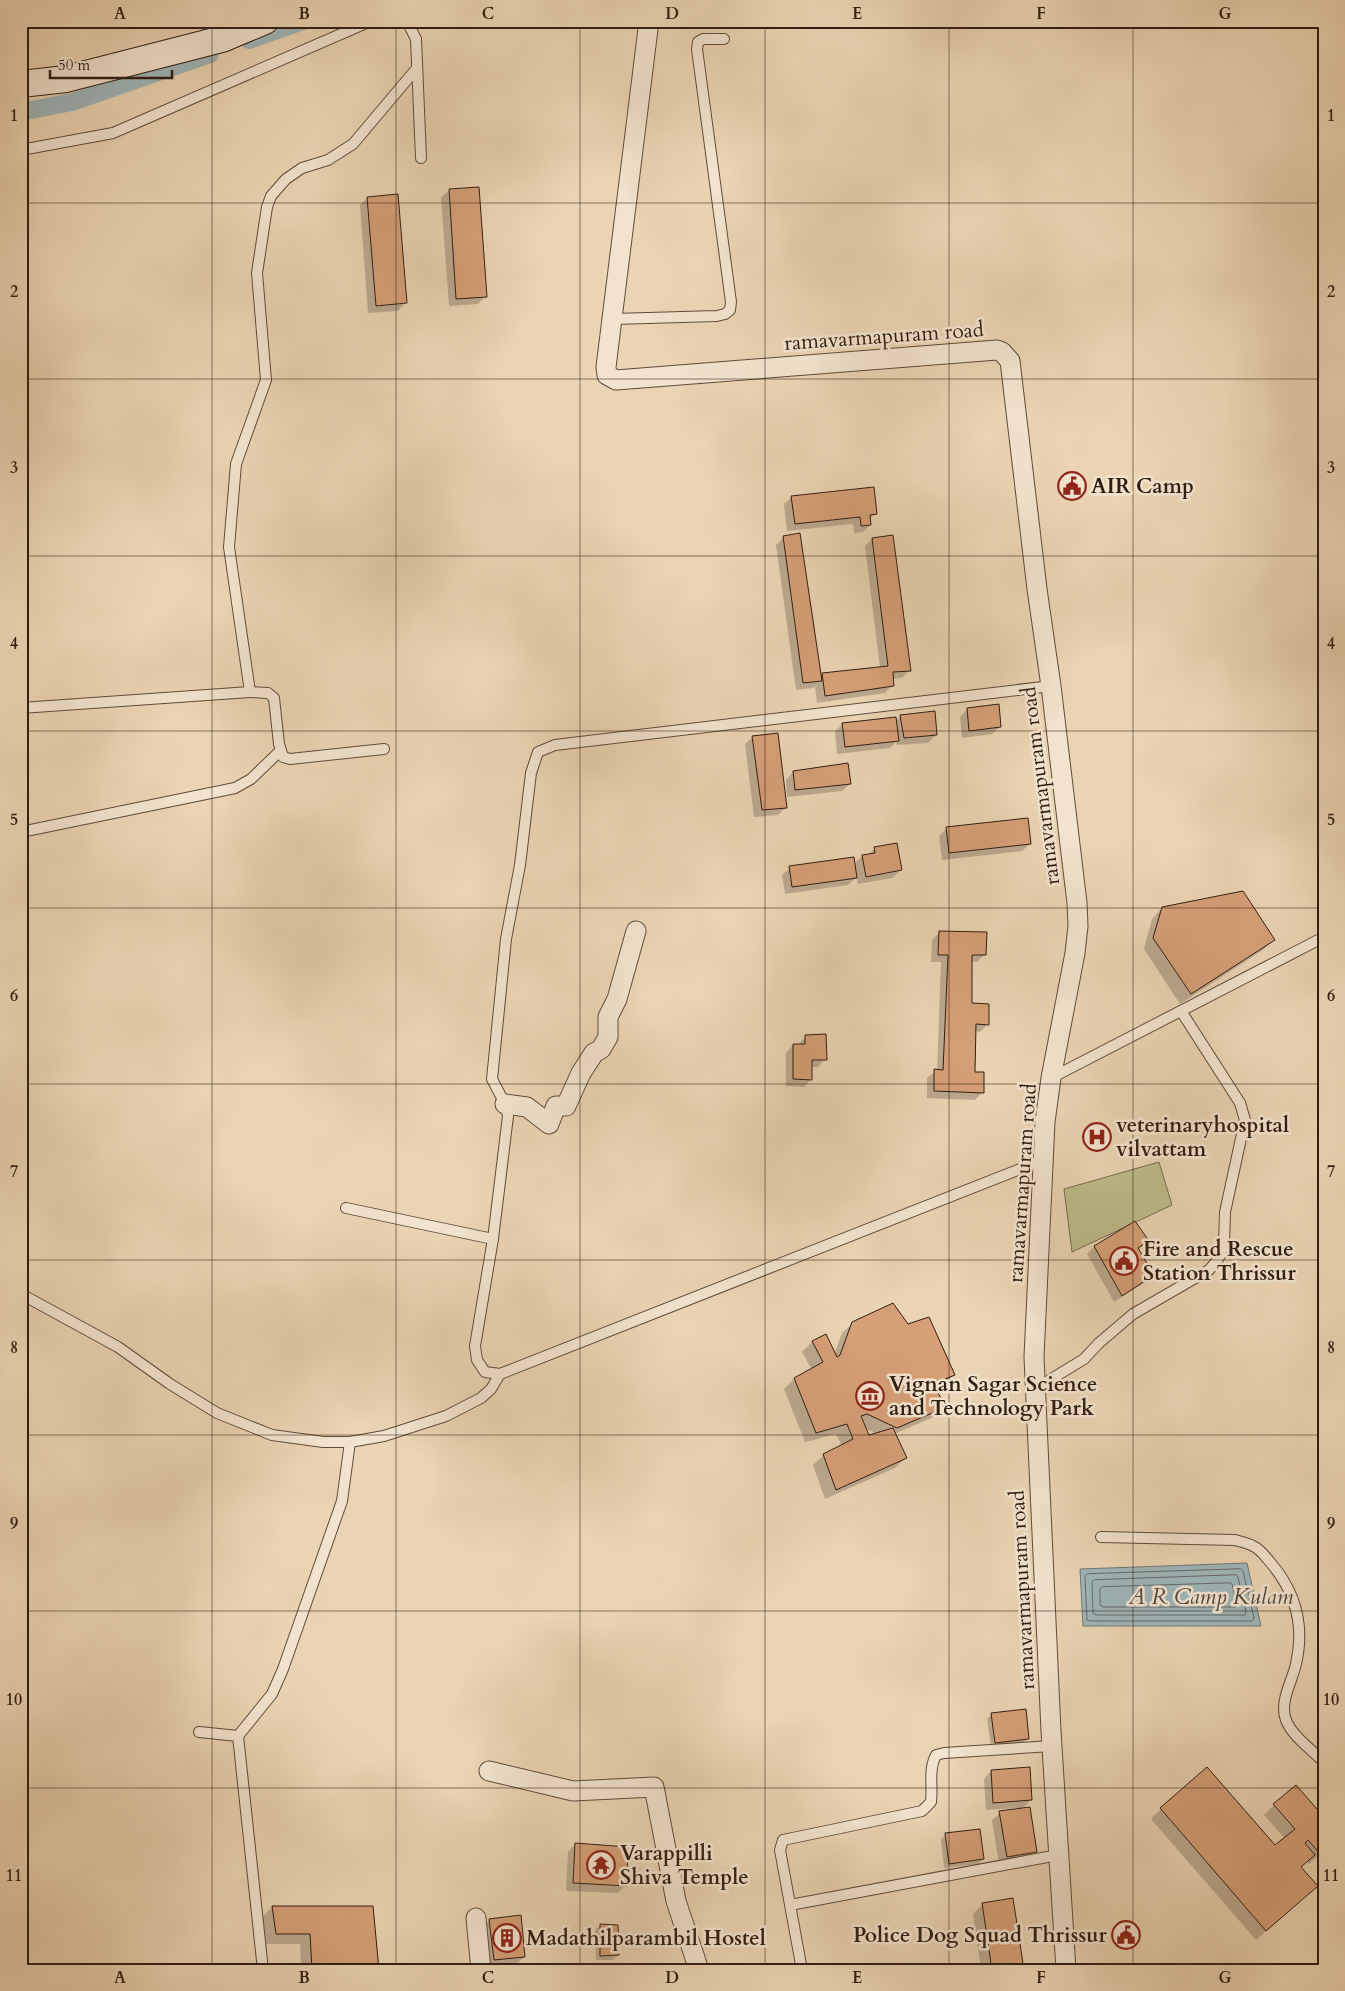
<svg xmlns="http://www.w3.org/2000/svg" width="1345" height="1991" font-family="Cardo,serif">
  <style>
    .green { fill: #bcbb89; stroke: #766c4e }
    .water { fill: #9eb5b9; stroke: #727876 }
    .shadow { fill: #0003; fill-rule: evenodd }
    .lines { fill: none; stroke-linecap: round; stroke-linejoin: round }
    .shore { stroke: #676966; stroke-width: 1 }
    .canal { stroke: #9eb5b9; stroke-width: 18 }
    .building { fill: #d69f77; stroke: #301d12 }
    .lane-casing { stroke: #5f4b3a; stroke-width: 12 }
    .street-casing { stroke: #5f4b3a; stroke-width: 21 }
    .secondary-casing { stroke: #301d12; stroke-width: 28 }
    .lane { stroke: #f2e3ce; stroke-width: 10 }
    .street { stroke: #f2e3ce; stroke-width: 19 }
    .secondary { stroke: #f2e3ce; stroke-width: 26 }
    .grid { fill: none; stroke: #301d12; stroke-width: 1; stroke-opacity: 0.55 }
    .labels { text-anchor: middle; stroke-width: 5; stroke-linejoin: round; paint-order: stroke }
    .street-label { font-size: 21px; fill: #301d12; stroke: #f2e3ce }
    .poi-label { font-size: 21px; font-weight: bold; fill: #301d12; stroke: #f2e3ce; text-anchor: start }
    .water-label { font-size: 22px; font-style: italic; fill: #514b44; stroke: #f2e3ce }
    .neatline { fill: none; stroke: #301d12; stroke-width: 2 }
    .grid-label { font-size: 16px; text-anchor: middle; font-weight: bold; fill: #301d12 }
  </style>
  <rect width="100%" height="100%" fill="#ebd4b3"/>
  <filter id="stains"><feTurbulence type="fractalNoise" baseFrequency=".004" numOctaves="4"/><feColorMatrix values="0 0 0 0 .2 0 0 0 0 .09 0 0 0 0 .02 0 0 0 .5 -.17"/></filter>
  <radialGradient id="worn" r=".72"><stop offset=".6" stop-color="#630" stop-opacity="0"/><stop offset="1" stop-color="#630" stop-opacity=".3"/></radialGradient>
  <polygon class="green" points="1159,1162 1172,1205 1072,1252 1064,1189"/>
  <polygon class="water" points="1247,1563 1261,1626 1083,1626 1080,1569"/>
  <g class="shadow">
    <polygon points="449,190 486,296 478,304 449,306 441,198"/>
    <polygon points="367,198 405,303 398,311 368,313 360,205"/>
    <polygon points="792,497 875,514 870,519 870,525 863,532 854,533 853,524 787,531 784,504"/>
    <polygon points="784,537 820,676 822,674 880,668 865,546 872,539 910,670 902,678 892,679 892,685 885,693 817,703 815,686 813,688 796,690 776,545"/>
    <polygon points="967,709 1000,727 992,734 962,738 960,717"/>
    <polygon points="901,716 936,735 928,743 897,745 896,742 890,748 837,754 835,731 843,724 895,722"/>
    <polygon points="753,737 786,807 778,815 754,817 745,744"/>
    <polygon points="793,772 850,784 842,791 787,797 786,780"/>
    <polygon points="947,828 1030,844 1022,851 942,860 939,836"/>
    <polygon points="875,848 900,870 893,878 858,884 857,877 848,885 785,894 782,875 790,868 854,864 862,856 868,855"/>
    <polygon points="1162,908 1273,940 1263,950 1180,1004 1144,949 1152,919"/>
    <polygon points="939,933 985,954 977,962 971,962 970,1005 988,1024 980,1032 975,1031 974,1073 983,1092 975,1100 927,1098 927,1078 937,1070 941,962 931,962 932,940"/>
    <polygon points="806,1036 825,1059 818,1067 811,1067 811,1079 804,1087 786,1086 786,1053 793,1045 798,1045"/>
    <polygon points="1135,1223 1147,1241 1138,1250 1152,1275 1145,1282 1114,1302 1087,1254 1094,1247"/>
    <path d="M853 1323 907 1325 954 1375 943 1385 934 1389 944 1407 934 1417 894 1434 906 1457 895 1468 825 1499 813 1465 824 1455 842 1446 836 1434 805 1442 784 1389 794 1379 812 1370 802 1352 812 1342 826 1336 834 1355 842 1333ZM864 1428 878 1434 868 1437Z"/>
    <polygon points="992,1714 1028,1738 1023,1743 991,1747 987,1719"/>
    <polygon points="991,1771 1031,1800 1022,1809 1035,1851 1028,1859 999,1864 992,1820 1000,1813 1018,1810 1018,1808 986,1810 984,1779"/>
    <polygon points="1274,1805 1324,1819 1324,1851 1309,1864 1307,1861 1300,1867 1317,1886 1256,1940 1151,1819 1161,1809 1275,1847 1285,1839 1264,1815"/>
    <polygon points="946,1834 983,1859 978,1864 944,1868 941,1839"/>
    <polygon points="575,1844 626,1885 618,1893 566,1891 568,1852"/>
    <polygon points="983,1904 1023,1970 981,1970 973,1914"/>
    <polygon points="272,1907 378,1970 301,1970 300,1944 266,1944 262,1917"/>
    <polygon points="490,1920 524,1957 516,1965 486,1967 482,1927"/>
    <polygon points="600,1926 618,1955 613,1960 596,1960 595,1930"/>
  </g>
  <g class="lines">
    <g class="shore">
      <polygon points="1241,1569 1243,1571 1254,1618 1252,1621 1090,1621 1087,1620 1085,1576 1087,1574"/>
      <polygon points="1236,1575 1238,1577 1246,1612 1245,1615 1096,1615 1093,1613 1092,1582 1094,1580"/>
      <polygon points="1230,1583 1232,1584 1237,1604 1235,1607 1103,1607 1100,1605 1100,1589 1102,1587"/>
    </g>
    <g class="canal">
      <polyline points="249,40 303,21"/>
      <polyline points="21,112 72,102 210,54"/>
    </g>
  </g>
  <g class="building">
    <polygon points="479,187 487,297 456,299 449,189"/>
    <polygon points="398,194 407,303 376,306 367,197"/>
    <polygon points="874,487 877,514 870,515 871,525 861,526 860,517 795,524 791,496"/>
    <polygon points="800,533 822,681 803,683 783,536"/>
    <polygon points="893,535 911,671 893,672 894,686 825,696 822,673 888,666 872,538"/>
    <polygon points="999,704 1001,727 969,731 967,708"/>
    <polygon points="935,711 937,735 904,738 900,715"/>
    <polygon points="896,717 899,741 845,747 842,723"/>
    <polygon points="778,733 787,808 762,810 752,736"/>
    <polygon points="848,763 851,784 795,790 793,771"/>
    <polygon points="1028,818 1031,844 949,853 946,827"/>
    <polygon points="897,843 902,870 866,877 862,855 875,853 874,847"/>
    <polygon points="854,857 857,878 792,887 789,866"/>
    <polygon points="1243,891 1275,940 1191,994 1153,938 1162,907"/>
    <polygon points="939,931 987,932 986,955 972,955 972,1003 989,1004 989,1025 976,1024 975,1072 984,1072 984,1093 934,1091 934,1069 943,1070 948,955 938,955"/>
    <polygon points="826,1034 827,1060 812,1060 812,1080 793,1079 793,1044 805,1044 805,1035"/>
    <polygon points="1135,1221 1149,1241 1138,1248 1154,1275 1122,1296 1094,1246"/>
    <polygon points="893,1303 908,1324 929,1317 955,1375 933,1384 946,1407 897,1428 867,1414 861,1416 869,1435 893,1428 907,1458 836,1490 823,1454 853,1439 847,1424 816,1433 794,1378 823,1362 812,1341 826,1334 837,1357 840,1355 852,1322"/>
    <polygon points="1026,1709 1029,1739 995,1743 991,1713"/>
    <polygon points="1030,1767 1032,1800 993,1803 991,1770"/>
    <polygon points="1207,1767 1275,1845 1295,1829 1273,1804 1296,1785 1324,1817 1324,1851 1320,1854 1308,1840 1305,1843 1315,1855 1301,1867 1318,1886 1266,1931 1160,1808"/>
    <polygon points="1030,1807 1037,1852 1007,1857 999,1811"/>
    <polygon points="980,1829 984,1859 949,1864 945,1833"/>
    <polygon points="575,1843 628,1847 627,1886 573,1883"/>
    <polygon points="1013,1898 1024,1970 992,1970 982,1903"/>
    <polygon points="272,1906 373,1906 379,1970 312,1970 310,1934 276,1934"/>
    <polygon points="521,1915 525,1957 494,1960 489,1919"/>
    <polygon points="600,1924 618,1925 619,1955 600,1956"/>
  </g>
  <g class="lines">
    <defs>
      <g id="lane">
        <polyline points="219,21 221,38"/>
        <polyline points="407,21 416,39 421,158"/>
        <polyline points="21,150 113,133 371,21"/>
        <polyline points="613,319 717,316 725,314 730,310 731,302 697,49 698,42 703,39 724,39"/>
        <polyline points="21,708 250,692"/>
        <polyline points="384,749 290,759 283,757 279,744 274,698 268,693 250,692 229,547 236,464 266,380 257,273 267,207 271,196 286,179 302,168 328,160 353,144 417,68"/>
        <polyline points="21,832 235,788 251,779 280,751"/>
        <polyline points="1051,1078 1324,937"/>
        <polyline points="1043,1160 500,1374 485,1372 477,1360 475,1346 493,1239 508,1116 505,1104 492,1079 506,939 520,865 531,773 538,752 555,745 1051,686"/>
        <polyline points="346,1208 493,1239"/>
        <polyline points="21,1294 118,1347 170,1384 217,1413 272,1435 323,1442 350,1442 384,1436 446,1416 481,1398 491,1389 500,1374"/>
        <polyline points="1035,1389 1084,1359 1099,1343 1133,1314 1209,1270 1216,1262 1221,1254 1224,1244 1225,1212 1245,1120 1240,1103 1181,1011"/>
        <path d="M1101 1537 1235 1540C1241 1542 1248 1543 1253 1546 1260 1549 1265 1556 1270 1562 1296 1592 1305 1625 1296 1664 1292 1682 1279 1702 1286 1720 1292 1736 1312 1750 1324 1762"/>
        <polyline points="199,1732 238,1736 263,1970"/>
        <polyline points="238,1736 272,1694 283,1669 342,1501 350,1442"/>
        <polyline points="790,1905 1058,1855"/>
        <path d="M802 1970 780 1850 783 1840 922 1811 931 1802C933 1786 928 1770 936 1755L944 1753 1052 1746"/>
      </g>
      <g id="street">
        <polyline points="649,21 606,367 607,375 616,380 997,350 1002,352 1010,361 1037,589 1051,686 1077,903 1078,926 1075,953 1051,1078 1045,1122 1034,1357 1051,1731 1066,1970"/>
        <polyline points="505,1104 527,1107 549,1124 556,1106 566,1106 581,1073 594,1053 601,1049 608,1037 608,1017 617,999 636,931"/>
        <polyline points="489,1771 573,1791 654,1787 676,1901 699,1970"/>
        <polyline points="476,1918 481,1970"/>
      </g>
      <polyline id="secondary" points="21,84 66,79 222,39 265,21"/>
    </defs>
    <use href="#lane" class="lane-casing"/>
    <use href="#street" class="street-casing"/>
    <use href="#secondary" class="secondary-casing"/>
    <use href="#lane" class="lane"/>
    <use href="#street" class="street"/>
    <use href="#secondary" class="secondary"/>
  </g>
  <path class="grid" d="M212 21V1970M396 21V1970M580 21V1970M765 21V1970M949 21V1970M1133 21V1970M21 203H1324M21 379H1324M21 556H1324M21 731H1324M21 908H1324M21 1084H1324M21 1260H1324M21 1435H1324M21 1611H1324M21 1788H1324"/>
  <defs>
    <symbol id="civic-ring" viewBox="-11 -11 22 22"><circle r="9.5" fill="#f2e3ce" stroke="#8f2418" stroke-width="1.5"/><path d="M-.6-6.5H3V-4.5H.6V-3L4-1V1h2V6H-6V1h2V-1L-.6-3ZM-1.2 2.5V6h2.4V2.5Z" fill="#8f2418"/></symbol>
    <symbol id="hospital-ring" viewBox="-11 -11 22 22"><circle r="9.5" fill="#f2e3ce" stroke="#8f2418" stroke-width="1.5"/><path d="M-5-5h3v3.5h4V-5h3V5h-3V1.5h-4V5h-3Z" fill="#8f2418"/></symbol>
    <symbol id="museum-ring" viewBox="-11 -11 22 22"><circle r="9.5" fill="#f2e3ce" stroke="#8f2418" stroke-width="1.5"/><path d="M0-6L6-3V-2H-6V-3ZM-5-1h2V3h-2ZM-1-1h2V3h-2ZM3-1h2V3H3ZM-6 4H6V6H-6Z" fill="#8f2418"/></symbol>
    <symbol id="temple-ring" viewBox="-11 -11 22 22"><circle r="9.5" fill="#f2e3ce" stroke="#8f2418" stroke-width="1.5"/><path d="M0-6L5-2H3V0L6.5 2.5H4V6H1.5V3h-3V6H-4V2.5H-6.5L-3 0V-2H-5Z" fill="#8f2418"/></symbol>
    <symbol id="building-ring" viewBox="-11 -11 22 22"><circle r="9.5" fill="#f2e3ce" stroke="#8f2418" stroke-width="1.5"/><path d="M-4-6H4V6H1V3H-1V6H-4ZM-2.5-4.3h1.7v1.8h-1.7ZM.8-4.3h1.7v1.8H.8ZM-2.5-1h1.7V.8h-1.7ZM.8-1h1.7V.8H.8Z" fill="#8f2418"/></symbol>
  </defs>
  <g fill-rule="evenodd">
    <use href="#civic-ring" x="1056" y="470" width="32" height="32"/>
    <use href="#hospital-ring" x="1081" y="1121" width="32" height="32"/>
    <use href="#civic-ring" x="1108" y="1245" width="32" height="32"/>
    <use href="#museum-ring" x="854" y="1380" width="32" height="32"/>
    <use href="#temple-ring" x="585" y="1849" width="32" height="32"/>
    <use href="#civic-ring" x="1110" y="1919" width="32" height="32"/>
    <use href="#building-ring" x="491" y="1922" width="32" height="32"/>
  </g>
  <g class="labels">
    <g class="street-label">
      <text transform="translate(884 336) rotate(-4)" y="7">ramavarmapuram road</text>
      <text transform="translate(1040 786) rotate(-97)" y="7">ramavarmapuram road</text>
      <text transform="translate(1022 1183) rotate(-86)" y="7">ramavarmapuram road</text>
      <text transform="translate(1022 1590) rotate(-93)" y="7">ramavarmapuram road</text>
    </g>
    <g class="poi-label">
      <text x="1091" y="493">AIR Camp</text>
      <text x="1116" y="1132">veterinaryhospital<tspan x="1116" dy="24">vilvattam</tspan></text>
      <text x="1143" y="1256">Fire and Rescue<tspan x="1143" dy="24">Station Thrissur</tspan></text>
      <text x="889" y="1391">Vignan Sagar Science<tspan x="889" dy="24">and Technology Park</tspan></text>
      <text x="620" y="1860">Varappilli<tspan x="620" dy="24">Shiva Temple</tspan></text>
      <text x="1107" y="1942" text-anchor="end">Police Dog Squad Thrissur</text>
      <text x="526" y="1945">Madathilparambil Hostel</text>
    </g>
    <g class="water-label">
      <text x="1211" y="1604">A R Camp Kulam</text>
    </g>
  </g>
  <rect width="1345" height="1991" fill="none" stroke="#ebd4b3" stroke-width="55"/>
  <path d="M50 70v8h122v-8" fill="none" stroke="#301d12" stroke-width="2.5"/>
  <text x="58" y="70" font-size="15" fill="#301d12" stroke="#f2e3ce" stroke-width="4" paint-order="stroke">50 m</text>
  <rect x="28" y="28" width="1290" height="1936" class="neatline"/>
  <g class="grid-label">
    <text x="120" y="19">A</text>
    <text x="304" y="19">B</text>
    <text x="488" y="19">C</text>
    <text x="672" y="19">D</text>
    <text x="857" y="19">E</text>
    <text x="1041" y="19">F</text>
    <text x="1225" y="19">G</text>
    <text x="14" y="121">1</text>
    <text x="1331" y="121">1</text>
    <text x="14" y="297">2</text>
    <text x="1331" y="297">2</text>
    <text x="14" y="473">3</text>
    <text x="1331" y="473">3</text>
    <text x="14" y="649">4</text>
    <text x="1331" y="649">4</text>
    <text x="14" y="825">5</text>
    <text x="1331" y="825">5</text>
    <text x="14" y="1001">6</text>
    <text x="1331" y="1001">6</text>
    <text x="14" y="1177">7</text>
    <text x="1331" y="1177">7</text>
    <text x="14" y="1353">8</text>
    <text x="1331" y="1353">8</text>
    <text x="14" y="1529">9</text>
    <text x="1331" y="1529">9</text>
    <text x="14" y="1705">10</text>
    <text x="1331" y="1705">10</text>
    <text x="14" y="1881">11</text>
    <text x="1331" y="1881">11</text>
    <text x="120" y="1983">A</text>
    <text x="304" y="1983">B</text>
    <text x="488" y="1983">C</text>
    <text x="672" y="1983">D</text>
    <text x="857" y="1983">E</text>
    <text x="1041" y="1983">F</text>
    <text x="1225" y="1983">G</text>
  </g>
  <rect width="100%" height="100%" filter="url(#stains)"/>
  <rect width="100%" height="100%" fill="url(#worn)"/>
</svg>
